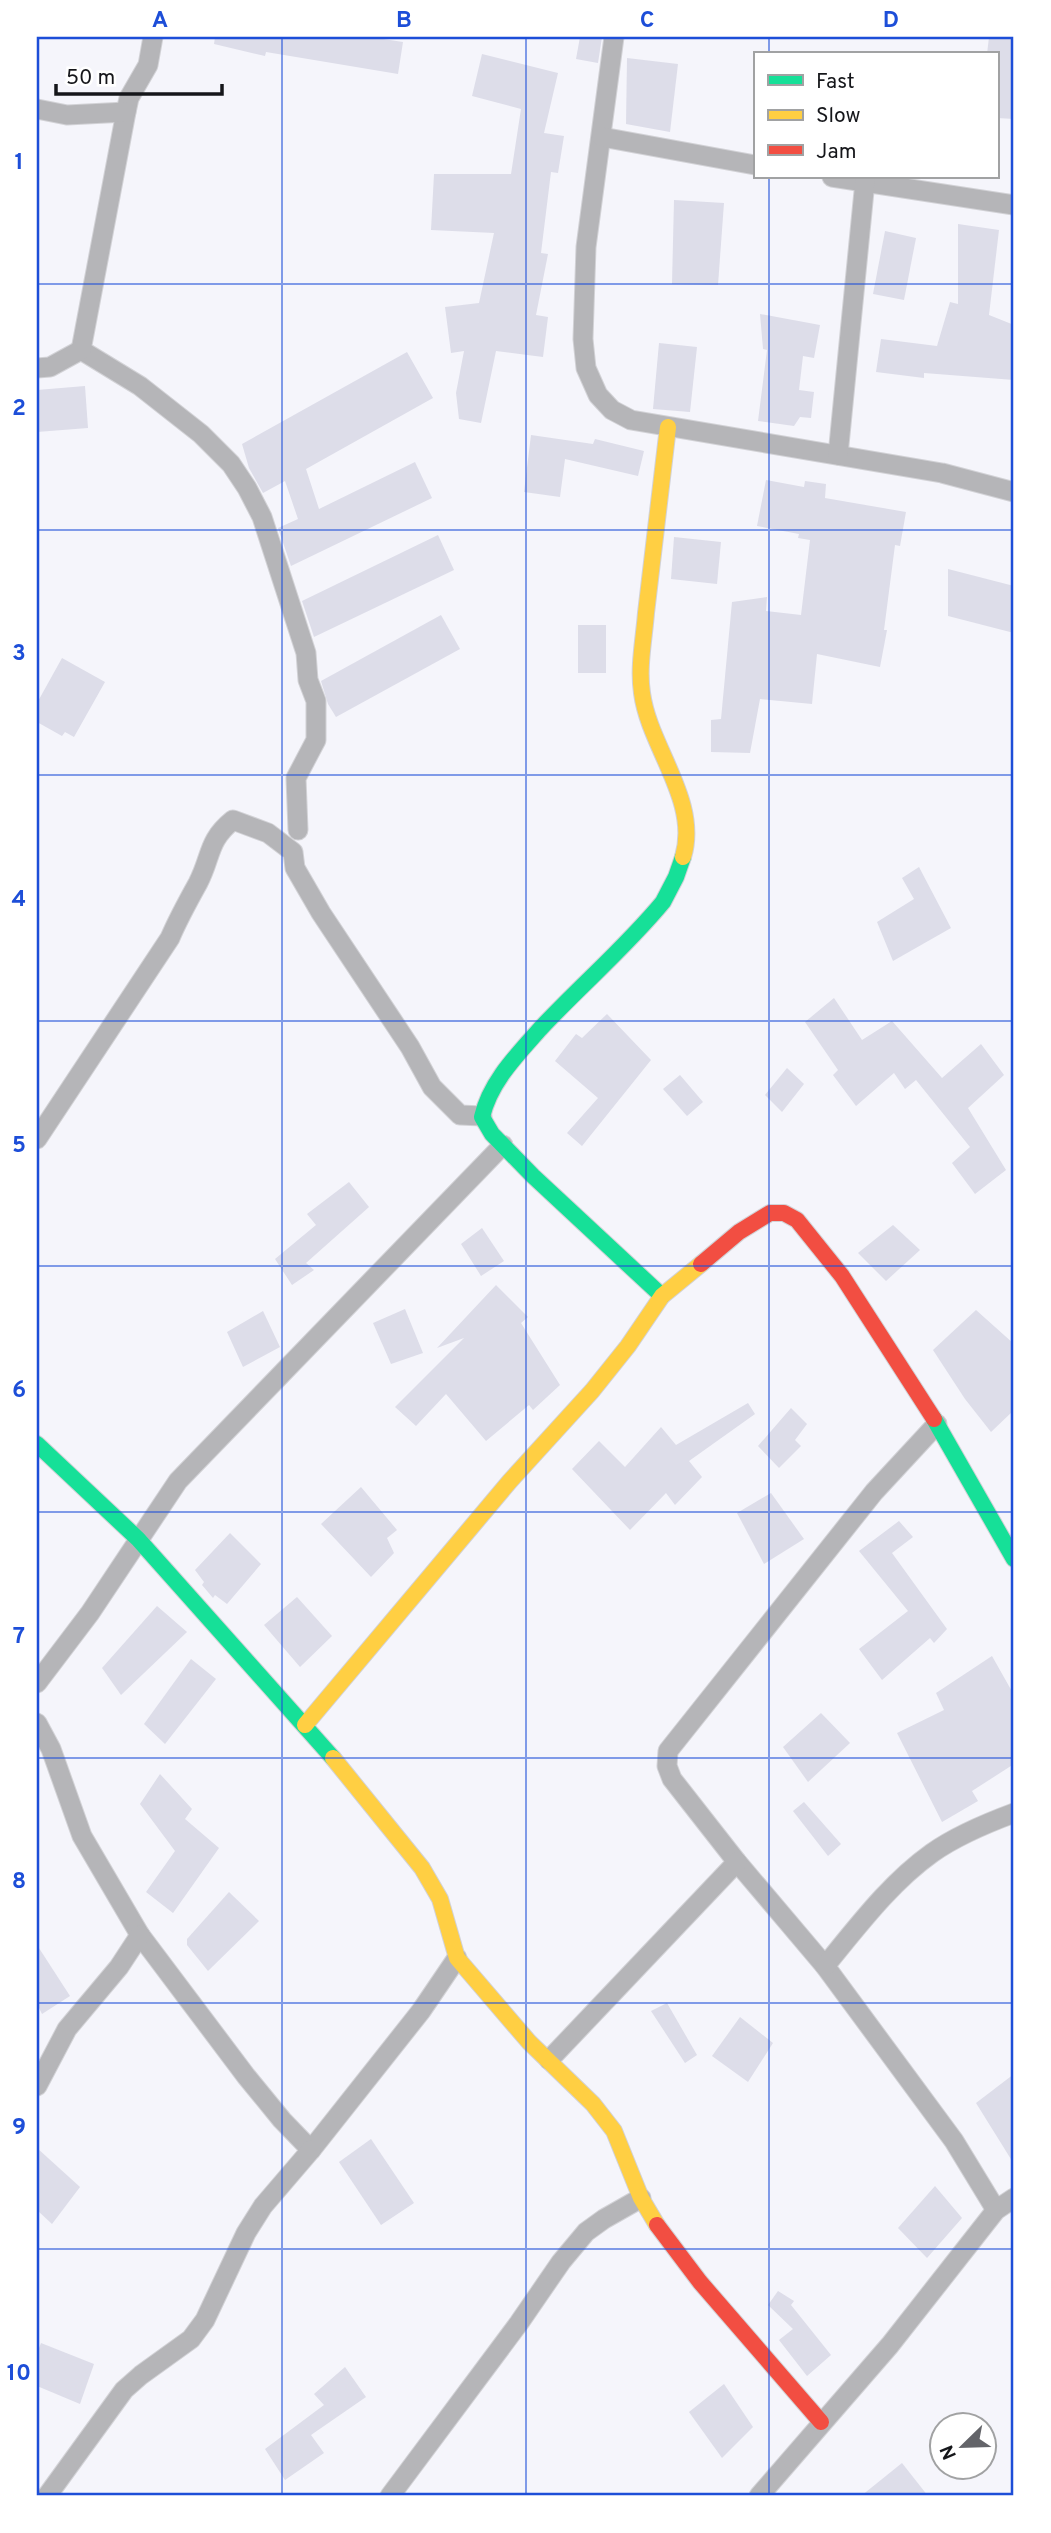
<svg xmlns="http://www.w3.org/2000/svg" width="1051" height="2533" font-family="Overpass,sans-serif">
  <style>
    .building { fill: #dddde9 }
    .lines { fill: none; stroke-linecap: round; stroke-linejoin: round }
    .street-casing { stroke: #d2d2d6; stroke-width: 21 }
    .fast-casing { stroke: #d2d2d6; stroke-width: 18 }
    .slow-casing { stroke: #d2d2d6; stroke-width: 18 }
    .jam-casing { stroke: #d2d2d6; stroke-width: 18 }
    .street { stroke: #b5b5b8; stroke-width: 19 }
    .fast { stroke: #16e098; stroke-width: 16 }
    .slow { stroke: #ffcf43; stroke-width: 16 }
    .jam { stroke: #f24e42; stroke-width: 16 }
    .grid { fill: none; stroke: #1d4ed8; stroke-width: 2; stroke-opacity: 0.55 }
    .neatline { fill: none; stroke: #1d4ed8; stroke-width: 2.5 }
    .grid-label { font-size: 23px; text-anchor: middle; font-weight: bold; fill: #1d4ed8 }
  </style>
  <rect width="100%" height="100%" fill="#f5f5fb"/>
  <g class="building">
    <polygon points="215,37 370,37 403,42 398,74 266,52 265,56 214,44"/>
    <polygon points="580,37 602,37 598,63 576,59"/>
    <polygon points="989,37 1014,37 1014,119 997,118 997,54 987,54"/>
    <polygon points="482,54 558,73 544,133 564,136 558,173 551,172 541,253 548,254 536,315 548,317 543,357 496,351 481,423 459,419 456,393 464,351 451,353 445,307 479,303 494,233 431,230 434,174 511,174 521,109 472,96"/>
    <polygon points="627,58 678,64 670,132 626,124"/>
    <polygon points="674,200 724,203 718,285 672,284"/>
    <polygon points="958,224 999,230 989,315 1014,325 1014,380 924,373 924,378 876,372 881,339 937,346 950,302 958,304"/>
    <polygon points="885,231 916,238 904,300 873,294"/>
    <polygon points="760,314 820,325 814,358 803,356 799,390 814,392 811,418 800,417 794,426 758,421 767,350 763,349"/>
    <polygon points="659,343 697,347 690,412 653,409"/>
    <polygon points="407,352 433,398 306,469 319,509 415,462 432,498 291,566 278,528 298,519 285,481 263,493 249,468 242,444"/>
    <polygon points="85,386 88,428 37,432 37,390"/>
    <polygon points="531,435 593,444 595,439 644,451 638,476 565,459 560,497 524,492"/>
    <polygon points="766,480 804,487 805,481 826,484 825,498 906,512 900,546 895,545 884,630 887,630 880,667 817,654 812,704 760,699 750,753 711,752 711,720 721,719 732,602 767,597 766,611 801,615 810,540 798,538 799,534 757,526"/>
    <polygon points="438,535 454,570 314,637 302,601"/>
    <polygon points="674,537 721,542 717,584 671,579"/>
    <polygon points="948,569 1014,586 1014,633 948,616"/>
    <polygon points="441,615 460,649 336,717 328,704 321,681"/>
    <rect x="578" y="625" width="28" height="48"/>
    <polygon points="62,658 105,682 74,737 65,732 62,736 37,722 37,703"/>
    <polygon points="919,867 951,928 893,961 877,922 914,899 902,878"/>
    <polygon points="834,998 862,1040 892,1021 942,1078 981,1044 1004,1075 968,1108 1006,1170 975,1194 952,1163 970,1147 916,1080 905,1089 894,1073 856,1106 833,1075 838,1070 805,1022"/>
    <polygon points="607,1014 651,1060 582,1146 567,1133 598,1098 555,1061 576,1034 582,1038"/>
    <polygon points="787,1068 804,1084 782,1112 765,1095"/>
    <polygon points="680,1075 703,1102 687,1116 663,1089"/>
    <polygon points="349,1182 369,1207 306,1263 314,1270 292,1285 275,1259 316,1225 307,1214"/>
    <polygon points="893,1225 920,1250 886,1281 858,1253"/>
    <polygon points="482,1228 504,1261 481,1276 461,1244"/>
    <polygon points="496,1285 528,1317 521,1323 560,1385 533,1410 529,1405 486,1441 446,1394 416,1426 395,1407 464,1338 437,1348"/>
    <polygon points="405,1309 423,1353 391,1364 373,1323"/>
    <polygon points="976,1310 1014,1344 1014,1410 991,1432 965,1399 933,1350"/>
    <polygon points="263,1311 280,1347 243,1367 227,1332"/>
    <polygon points="748,1403 755,1414 689,1461 702,1477 675,1505 666,1493 630,1530 572,1469 599,1441 625,1467 661,1427 676,1445"/>
    <polygon points="791,1408 807,1424 795,1440 801,1446 779,1468 758,1446"/>
    <polygon points="361,1487 397,1530 387,1538 394,1553 371,1577 321,1524"/>
    <polygon points="771,1493 804,1539 764,1564 737,1513"/>
    <polygon points="899,1521 913,1537 892,1553 947,1629 934,1643 930,1638 882,1680 859,1649 908,1611 859,1551"/>
    <polygon points="230,1533 261,1564 227,1604 215,1595 213,1598 202,1585 204,1582 195,1570"/>
    <polygon points="297,1597 332,1636 300,1667 264,1625"/>
    <polygon points="157,1606 187,1632 121,1695 102,1668"/>
    <polygon points="992,1656 1014,1695 1014,1764 972,1791 978,1801 942,1822 897,1733 944,1710 936,1693"/>
    <polygon points="191,1659 216,1679 165,1744 144,1724"/>
    <polygon points="821,1713 850,1743 808,1782 783,1747"/>
    <polygon points="160,1774 192,1809 185,1819 219,1848 173,1913 146,1892 175,1851 140,1804"/>
    <polygon points="804,1802 841,1844 828,1856 793,1811"/>
    <polygon points="229,1892 259,1921 208,1971 187,1945 187,1939"/>
    <polygon points="37,1945 70,1996 42,2014 37,2004"/>
    <polygon points="667,2003 697,2055 685,2063 651,2011"/>
    <polygon points="740,2017 773,2043 748,2082 712,2056"/>
    <polygon points="1014,2074 1014,2164 976,2103"/>
    <polygon points="371,2139 414,2203 381,2225 339,2162"/>
    <polygon points="37,2148 80,2187 52,2224 37,2210"/>
    <polygon points="935,2186 962,2218 927,2258 898,2228"/>
    <polygon points="778,2291 794,2301 791,2305 831,2355 807,2376 779,2340 793,2329 768,2305"/>
    <polygon points="41,2343 94,2364 80,2404 37,2386 37,2353"/>
    <polygon points="345,2367 366,2397 311,2435 324,2453 285,2480 265,2449 324,2405 314,2394"/>
    <polygon points="724,2384 753,2427 722,2458 689,2412"/>
    <polygon points="902,2463 928,2496 861,2496"/>
  </g>
  <g class="lines">
    <defs>
      <g id="street">
        <polyline points="153,37 148,65 129,98 126,112 81,350 140,386 201,434 231,464 247,488 262,517 306,653 308,680 316,701 316,740 296,778 298,830"/>
        <polyline points="614,37 586,247 583,339 586,368 598,395 612,410 631,420 942,473 1014,492"/>
        <polyline points="37,109 67,115 126,112"/>
        <polyline points="602,137 755,165"/>
        <polyline points="832,177 1014,205"/>
        <polyline points="37,368 50,367 81,350"/>
        <polyline points="838,455 865,181"/>
        <path d="M37 1139 170 938C178 919 188 901 198 883 212 856 207 841 233 820L268 833 293 852 295 868 321 913 410 1047 432 1087 460 1115 482 1116"/>
        <polyline points="937,1424 874,1492 668,1751 667,1766 672,1779 737,1862 825,1966 954,2141 996,2210"/>
        <polyline points="37,1683 90,1613 178,1481 503,1145"/>
        <polyline points="37,1723 51,1749 82,1836 140,1935 246,2076 282,2120 311,2150 421,2011 457,1958"/>
        <path d="M825 1966C858 1926 890 1883 932 1853 956 1836 987 1823 1014 1813"/>
        <polyline points="549,2060 737,1862"/>
        <polyline points="37,2086 67,2029 119,1967 140,1935"/>
        <polyline points="47,2496 124,2390 141,2375 191,2339 205,2320 246,2233 263,2206 311,2150"/>
        <polyline points="390,2496 519,2323 561,2262 586,2232 604,2219 641,2198"/>
        <polyline points="759,2496 890,2345 996,2210 1014,2198"/>
      </g>
      <g id="fast">
        <path d="M662 1296 533 1176 492 1134 482 1117C490 1082 517 1055 540 1029 580 986 626 947 663 902L676 877 683 857"/>
        <polyline points="934,1419 1014,1559"/>
        <polyline points="37,1444 138,1539 333,1758"/>
      </g>
      <g id="slow">
        <path d="M668 427C661 489 653 551 646 613 644 639 638 667 642 693 649 747 700 801 683 857"/>
        <polyline points="305,1725 510,1481 592,1391 628,1346 662,1296 701,1264"/>
        <polyline points="333,1758 422,1868 440,1899 457,1958 529,2042 593,2104 614,2131 641,2198 657,2225"/>
      </g>
      <g id="jam">
        <polyline points="701,1264 739,1232 770,1213 784,1213 797,1220 842,1276 934,1419"/>
        <polyline points="657,2225 700,2282 821,2422"/>
      </g>
    </defs>
    <use href="#street" class="street-casing"/>
    <use href="#fast" class="fast-casing"/>
    <use href="#slow" class="slow-casing"/>
    <use href="#jam" class="jam-casing"/>
    <use href="#street" class="street"/>
    <use href="#fast" class="fast"/>
    <use href="#slow" class="slow"/>
    <use href="#jam" class="jam"/>
  </g>
  <path class="grid" d="M282 37V2496M526 37V2496M769 37V54M769 177V2496M37 284H1014M37 530H1014M37 775H1014M37 1021H1014M37 1266H1014M37 1512H1014M37 1758H1014M37 2003H1014M37 2249H1014"/>
  <rect width="1051" height="2533" fill="none" stroke="#ffffff" stroke-width="77"/>
  <rect x="754" y="52" width="245" height="126" fill="#ffffff" stroke="#a1a2a3" stroke-width="2"/>
  <rect x="768" y="75" width="35" height="10" fill="#16e098" stroke="#a1a2a3" stroke-width="2"/>
  <text x="816" y="88" font-size="21" fill="#15161a">Fast</text>
  <rect x="768" y="110" width="35" height="10" fill="#ffcf43" stroke="#a1a2a3" stroke-width="2"/>
  <text x="816" y="122" font-size="21" fill="#15161a">Slow</text>
  <rect x="768" y="145" width="35" height="10" fill="#f24e42" stroke="#a1a2a3" stroke-width="2"/>
  <text x="816" y="158" font-size="21" fill="#15161a">Jam</text>
  <g transform="translate(963 2446) rotate(247)"><circle r="33" fill="#ffffff" stroke="#a1a2a3" stroke-width="2"/>
  <path d="M0-5L12 26L0 18L-12 26Z" fill="#636469"/>
  <text y="-10" font-size="19" font-weight="bold" text-anchor="middle" fill="#15161a">N</text>
  </g>
  <path d="M56 84v10h166v-10" fill="none" stroke="#15161a" stroke-width="3.5"/>
  <text x="66" y="84" font-size="21" fill="#15161a" stroke="#ffffff" stroke-width="5" paint-order="stroke">50 m</text>
  <rect x="38" y="38" width="974" height="2456" class="neatline"/>
  <g class="grid-label">
    <text x="160" y="27">A</text>
    <text x="404" y="27">B</text>
    <text x="647" y="27">C</text>
    <text x="891" y="27">D</text>
    <text x="19" y="169">1</text>
    <text x="19" y="415">2</text>
    <text x="19" y="660">3</text>
    <text x="19" y="906">4</text>
    <text x="19" y="1152">5</text>
    <text x="19" y="1397">6</text>
    <text x="19" y="1643">7</text>
    <text x="19" y="1888">8</text>
    <text x="19" y="2134">9</text>
    <text x="19" y="2380">10</text>
  </g>
</svg>
